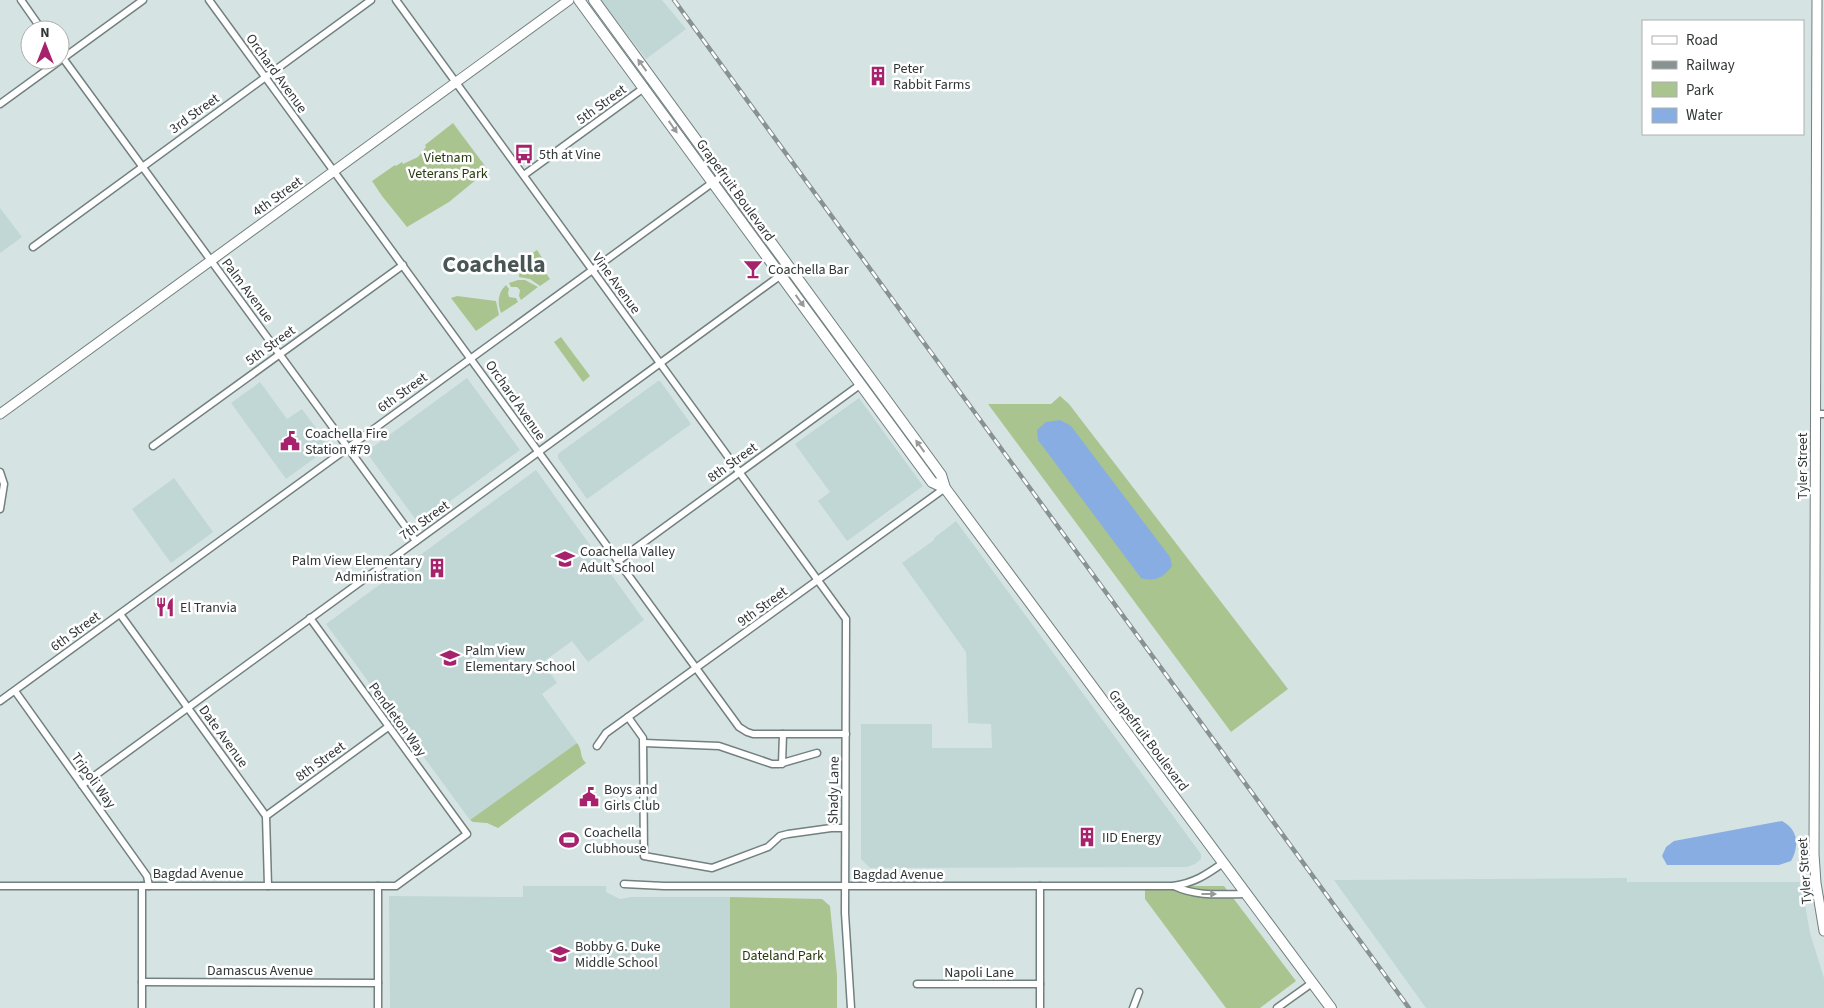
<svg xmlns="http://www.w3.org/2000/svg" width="1824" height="1008" font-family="'Source Sans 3',sans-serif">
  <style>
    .built { fill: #c0d7d6 }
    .green { fill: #aac48f }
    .water { fill: #87ade2 }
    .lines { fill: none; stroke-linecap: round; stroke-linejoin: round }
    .minor-casing { stroke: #72807f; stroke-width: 9 }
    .tertiary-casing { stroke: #72807f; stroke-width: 11 }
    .primary-casing { stroke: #72807f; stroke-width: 12 }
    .minor { stroke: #fff; stroke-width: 6 }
    .tertiary { stroke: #fff; stroke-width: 9 }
    .primary { stroke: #fff; stroke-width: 10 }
    .rail-casing { stroke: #879291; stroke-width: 4.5 }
    .rail { stroke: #fff; stroke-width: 2.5; stroke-dasharray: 8; stroke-linecap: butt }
    .oneway { fill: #989a9a }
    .labels { text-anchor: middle; stroke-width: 5; stroke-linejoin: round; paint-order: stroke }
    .poi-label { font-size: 14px; fill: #303636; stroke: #fff; text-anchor: start }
    .street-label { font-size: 14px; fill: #303636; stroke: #fff }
    .park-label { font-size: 14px; fill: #283a0f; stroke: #fff }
    .town-label { font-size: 24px; font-weight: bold; fill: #4a5656; stroke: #fff }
  </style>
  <rect width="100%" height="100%" fill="#d5e4e3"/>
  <g class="built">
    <polygon points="601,0 662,0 686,29 646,59"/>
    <polygon points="0,208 22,237 0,253"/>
    <polygon points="467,378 520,450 419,524 366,452"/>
    <polygon points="658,381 660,381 691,424 587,499 558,458 558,454"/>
    <polygon points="260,382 287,419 302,409 330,447 286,479 231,403"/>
    <polygon points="859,398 923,486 847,541 818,501 830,492 795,444"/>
    <polygon points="536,470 644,620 588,662 572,641 543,662 557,683 542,694 577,743 470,820 326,624"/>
    <polygon points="174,478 213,532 171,563 132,509"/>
    <polygon points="956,521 1201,854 1201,859 1195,864 1187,867 870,868 861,859 861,724 932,724 932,748 992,748 991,724 968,723 966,652 902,563 934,540 934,538"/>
    <polygon points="1627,878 1627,882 1801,882 1810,933 1824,978 1824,1008 1426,1008 1334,880"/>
    <polygon points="523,886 606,886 606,892 620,899 632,897 730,897 730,1008 390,1008 389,896 523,897"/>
  </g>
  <g class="green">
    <polygon points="453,123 488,170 449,202 407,227 382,196 372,181 395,165 396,166 402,162 403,164 418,157 426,147 425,145"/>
    <polygon points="537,250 544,261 544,266 542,268 550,279 540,286 530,279 519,277 523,253 531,254"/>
    <polygon points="518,280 525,280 538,287 521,300 519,296 520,290 517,287 511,287 509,283"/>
    <path d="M506 285 509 289 508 293 509 297 516 298 518 302 501 313C497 302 498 293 506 285Z"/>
    <polygon points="457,296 496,301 499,315 476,331 451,298"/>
    <polygon points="561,337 590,376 583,382 554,342"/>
    <polygon points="1060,396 1069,404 1288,689 1231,732 988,404 1051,404"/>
    <path d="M577 743C583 750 579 757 586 763L498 828 487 823 473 822 470 820Z"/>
    <polygon points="1145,886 1224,886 1296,981 1260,1008 1226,1008 1145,899"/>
    <polygon points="730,897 822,899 830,906 837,975 837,1008 730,1008"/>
  </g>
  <g class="water">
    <path d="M1060 420 1071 426 1170 557 1172 566C1163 578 1155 582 1141 578L1038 440 1037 430 1046 422Z"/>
    <path d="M1782 821C1799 830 1799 847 1791 861L1779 865H1667L1662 856 1666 847 1674 841Z"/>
  </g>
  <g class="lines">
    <defs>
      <g id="minor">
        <polyline points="21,0 42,30"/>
        <polyline points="209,0 739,727 747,732 753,734 846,734"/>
        <polyline points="396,0 846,619 845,913 851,1008"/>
        <polyline points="60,54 416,541"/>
        <polyline points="0,104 143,0"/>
        <polyline points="524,175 645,87"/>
        <polyline points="33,247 371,0"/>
        <polyline points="1816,414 1824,414"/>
        <polyline points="153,446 403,265"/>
        <polyline points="0,472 4,484 0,509"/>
        <polyline points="618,561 861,384"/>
        <polyline points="120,614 266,816 268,886"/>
        <polyline points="15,691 147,876 149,886"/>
        <polyline points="0,701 723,175"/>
        <polyline points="628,717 643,738 644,856 712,868 768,847 780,836 788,834 831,828 845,828"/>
        <polyline points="644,743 719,746 772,764 779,764 817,753"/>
        <polyline points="597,746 606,733 945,488"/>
        <polyline points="782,764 783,734"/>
        <polyline points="82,785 781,275"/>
        <polyline points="266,816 388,727"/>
        <path d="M624 884 664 886H1173C1194 883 1206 875 1223 863"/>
        <polyline points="0,886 396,886 467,834 310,618"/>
        <polyline points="142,886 142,1008"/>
        <polyline points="378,886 378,1008"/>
        <polyline points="1040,886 1040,1008"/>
        <path d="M1174 886C1197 897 1222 894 1247 894"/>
        <polyline points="142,982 378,983"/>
        <polyline points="917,984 1040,984"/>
        <polyline points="1133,1008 1139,992"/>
        <polyline points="1277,1008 1312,983"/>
      </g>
      <g id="tertiary">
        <polyline points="1817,0 1814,854 1816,883 1824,931"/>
        <polyline points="0,414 569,0"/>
      </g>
      <g id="primary">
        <polyline points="579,0 932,482 945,488"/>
        <polyline points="594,0 941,475 945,488 1331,1008"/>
      </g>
    </defs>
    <use href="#minor" class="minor-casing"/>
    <use href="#tertiary" class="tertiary-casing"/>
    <use href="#primary" class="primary-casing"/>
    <use href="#minor" class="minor"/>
    <use href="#tertiary" class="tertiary"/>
    <use href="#primary" class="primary"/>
    <defs>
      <polyline id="rail" points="674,0 1409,1008"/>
    </defs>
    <use href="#rail" class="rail-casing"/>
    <use href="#rail" class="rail"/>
  </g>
  <defs><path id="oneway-solid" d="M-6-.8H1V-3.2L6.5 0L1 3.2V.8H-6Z" transform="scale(1.25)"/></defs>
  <g class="oneway">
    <use href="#oneway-solid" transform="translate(642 65) rotate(-126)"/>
    <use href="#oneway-solid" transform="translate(673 127) rotate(55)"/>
    <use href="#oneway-solid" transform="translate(800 301) rotate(54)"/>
    <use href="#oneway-solid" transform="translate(920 446) rotate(-126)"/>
    <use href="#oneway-solid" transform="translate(1209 894)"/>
  </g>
  <defs>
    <symbol id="building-bare" viewBox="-9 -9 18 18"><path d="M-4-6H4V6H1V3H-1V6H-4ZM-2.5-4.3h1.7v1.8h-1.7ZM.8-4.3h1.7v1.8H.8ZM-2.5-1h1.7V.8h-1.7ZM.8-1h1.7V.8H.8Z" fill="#a7226c" stroke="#fff" stroke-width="2.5" paint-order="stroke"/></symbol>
    <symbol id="bus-bare" viewBox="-9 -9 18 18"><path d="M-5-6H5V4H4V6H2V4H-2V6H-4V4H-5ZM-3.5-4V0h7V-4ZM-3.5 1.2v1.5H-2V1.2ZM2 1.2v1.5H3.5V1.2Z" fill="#a7226c" stroke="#fff" stroke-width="2.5" paint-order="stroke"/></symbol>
    <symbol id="bar-bare" viewBox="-9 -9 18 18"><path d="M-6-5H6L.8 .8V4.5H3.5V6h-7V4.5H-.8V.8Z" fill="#a7226c" stroke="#fff" stroke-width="2.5" paint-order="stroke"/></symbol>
    <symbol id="civic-bare" viewBox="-9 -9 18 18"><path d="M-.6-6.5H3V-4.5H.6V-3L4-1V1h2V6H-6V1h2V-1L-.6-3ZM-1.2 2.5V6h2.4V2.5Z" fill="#a7226c" stroke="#fff" stroke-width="2.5" paint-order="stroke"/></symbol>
    <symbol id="school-bare" viewBox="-9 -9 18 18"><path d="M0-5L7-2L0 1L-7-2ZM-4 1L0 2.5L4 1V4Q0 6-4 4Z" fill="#a7226c" stroke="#fff" stroke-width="2.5" paint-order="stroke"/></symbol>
    <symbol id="restaurant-bare" viewBox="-9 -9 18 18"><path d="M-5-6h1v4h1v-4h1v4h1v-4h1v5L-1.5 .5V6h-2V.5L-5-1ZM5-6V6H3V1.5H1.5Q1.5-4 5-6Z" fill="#a7226c" stroke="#fff" stroke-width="2.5" paint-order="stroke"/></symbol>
    <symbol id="stadium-bare" viewBox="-9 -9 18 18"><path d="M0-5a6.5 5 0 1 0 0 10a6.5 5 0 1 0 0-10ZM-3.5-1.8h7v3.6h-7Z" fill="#a7226c" stroke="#fff" stroke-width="2.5" paint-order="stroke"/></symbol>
  </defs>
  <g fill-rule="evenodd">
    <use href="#building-bare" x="864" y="62" width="28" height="28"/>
    <use href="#bus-bare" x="510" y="140" width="28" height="28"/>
    <use href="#bar-bare" x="739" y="255" width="28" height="28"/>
    <use href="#civic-bare" x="276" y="427" width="28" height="28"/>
    <use href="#school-bare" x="551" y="545" width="28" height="28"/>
    <use href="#building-bare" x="423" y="554" width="28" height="28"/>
    <use href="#restaurant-bare" x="151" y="593" width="28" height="28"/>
    <use href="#school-bare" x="436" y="644" width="28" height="28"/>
    <use href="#civic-bare" x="575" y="783" width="28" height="28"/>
    <use href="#building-bare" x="1073" y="823" width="28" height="28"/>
    <use href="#stadium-bare" x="555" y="826" width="28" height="28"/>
    <use href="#school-bare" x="546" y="940" width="28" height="28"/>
  </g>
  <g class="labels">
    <g class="poi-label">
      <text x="893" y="73">Peter<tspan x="893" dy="16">Rabbit Farms</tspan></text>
      <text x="539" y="159">5th at Vine</text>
      <text x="768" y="274">Coachella Bar</text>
      <text x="305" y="438">Coachella Fire<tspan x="305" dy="16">Station #79</tspan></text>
      <text x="580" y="556">Coachella Valley<tspan x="580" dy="16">Adult School</tspan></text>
      <text x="422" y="565" text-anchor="end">Palm View Elementary<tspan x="422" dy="16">Administration</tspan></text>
      <text x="180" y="612">El Tranvia</text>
      <text x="465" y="655">Palm View<tspan x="465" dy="16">Elementary School</tspan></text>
      <text x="604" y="794">Boys and<tspan x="604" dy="16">Girls Club</tspan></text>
      <text x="584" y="837">Coachella<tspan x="584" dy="16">Clubhouse</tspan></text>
      <text x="1102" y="842">IID Energy</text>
      <text x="575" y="951">Bobby G. Duke<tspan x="575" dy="16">Middle School</tspan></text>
    </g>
    <g class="street-label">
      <text transform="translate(277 73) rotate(54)" y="5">Orchard Avenue</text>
      <text transform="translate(601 104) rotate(-36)" y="5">5th Street</text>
      <text transform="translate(194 113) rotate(-36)" y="5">3rd Street</text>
      <text transform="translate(736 190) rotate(54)" y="5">Grapefruit Boulevard</text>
      <text transform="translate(277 196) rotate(-36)" y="5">4th Street</text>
      <text transform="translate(617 283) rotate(54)" y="5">Vine Avenue</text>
      <text transform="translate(248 290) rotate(53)" y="5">Palm Avenue</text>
      <text transform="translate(270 345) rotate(-36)" y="5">5th Street</text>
      <text transform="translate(402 392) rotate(-36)" y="5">6th Street</text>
      <text transform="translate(516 400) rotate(55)" y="5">Orchard Avenue</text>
      <text transform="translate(732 462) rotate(-36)" y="5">8th Street</text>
      <text transform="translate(1802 466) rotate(-90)" y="5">Tyler Street</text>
      <text transform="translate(424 520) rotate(-36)" y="5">7th Street</text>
      <text transform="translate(762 606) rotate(-36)" y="5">9th Street</text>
      <text transform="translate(75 631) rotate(-36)" y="5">6th Street</text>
      <text transform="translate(398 719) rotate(54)" y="5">Pendleton Way</text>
      <text transform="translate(224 736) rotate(54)" y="5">Date Avenue</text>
      <text transform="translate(1149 740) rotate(53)" y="5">Grapefruit Boulevard</text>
      <text transform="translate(320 761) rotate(-36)" y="5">8th Street</text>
      <text transform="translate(94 780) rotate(54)" y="5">Tripoli Way</text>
      <text transform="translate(833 790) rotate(-89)" y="5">Shady Lane</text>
      <text transform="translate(1804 871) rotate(-94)" y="5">Tyler Street</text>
      <text x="198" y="878">Bagdad Avenue</text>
      <text x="898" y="879">Bagdad Avenue</text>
      <text x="260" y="975">Damascus Avenue</text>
      <text x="979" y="977">Napoli Lane</text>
    </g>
    <g class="park-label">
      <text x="448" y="162">Vietnam<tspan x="448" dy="16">Veterans Park</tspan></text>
      <text x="783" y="960">Dateland Park</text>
    </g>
    <g class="town-label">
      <text x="494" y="272">Coachella</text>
    </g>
  </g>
  <rect x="1642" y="20" width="162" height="115" fill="#ffffff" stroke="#acafaf"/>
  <rect x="1652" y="36" width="25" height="8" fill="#ffffff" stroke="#acafaf"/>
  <text x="1686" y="45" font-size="15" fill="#303636">Road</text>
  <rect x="1652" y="61" width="25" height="8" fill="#879291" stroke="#acafaf"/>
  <text x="1686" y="70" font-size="15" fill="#303636">Railway</text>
  <rect x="1652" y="82" width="25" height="15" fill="#aac48f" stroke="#acafaf"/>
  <text x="1686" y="95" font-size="15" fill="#303636">Park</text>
  <rect x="1652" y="108" width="25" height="15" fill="#87ade2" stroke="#acafaf"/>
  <text x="1686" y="120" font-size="15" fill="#303636">Water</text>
  <g transform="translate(45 45)"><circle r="24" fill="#ffffff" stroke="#acafaf"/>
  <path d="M0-4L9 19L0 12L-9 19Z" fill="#a7226c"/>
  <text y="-8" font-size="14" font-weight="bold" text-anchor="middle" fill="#303636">N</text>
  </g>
</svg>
